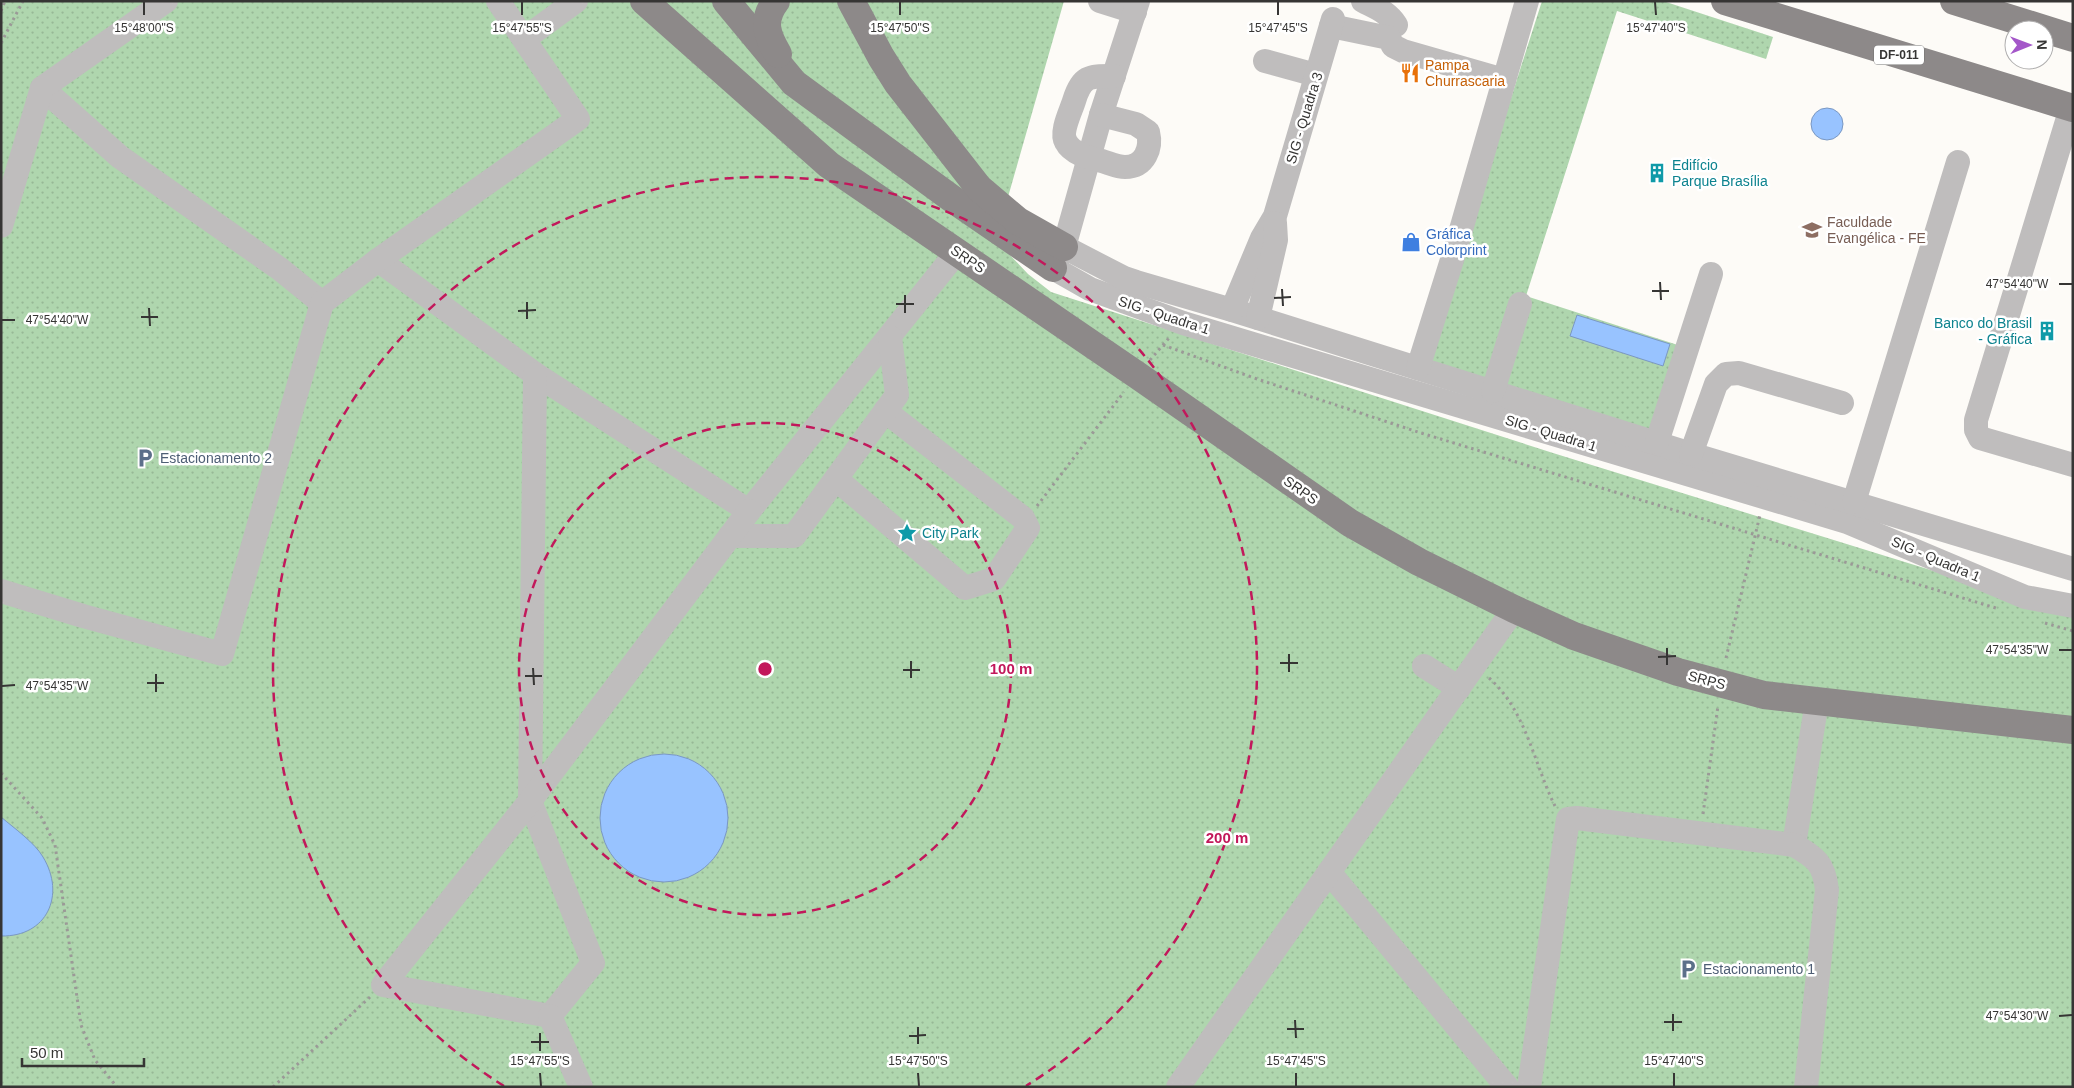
<svg xmlns="http://www.w3.org/2000/svg" width="2074" height="1088" font-family="Helvetica,sans-serif">
  <style>
    .grass { fill: url(#grass-dots) }
    .water { fill: #98c3ff; stroke: #7b98c2 }
    .lines { fill: none; stroke-linecap: round; stroke-linejoin: round }
    .path { stroke: #9b9997; stroke-width: 3; stroke-dasharray: 2.5 4; stroke-linecap: butt }
    .minor { stroke: #bfbdbd; stroke-width: 24 }
    .major { stroke: #8d8989; stroke-width: 28 }
    .ticks { fill: none; stroke: #363534; stroke-width: 2 }
    .ring { fill: none; stroke: #c2185b; stroke-width: 2.5; stroke-dasharray: 9 6 }
    .labels { text-anchor: middle; stroke-width: 5; stroke-linejoin: round; paint-order: stroke }
    .shield { fill: #fff; stroke: #727271; stroke-width: 1 }
    .shield-label { font-size: 12px; font-weight: bold; fill: #363534 }
    .food-label { font-size: 14px; fill: #c56008; stroke: #fff; text-anchor: start }
    .street-label { font-size: 14px; fill: #363534; stroke: #fff }
    .culture-label { font-size: 14px; fill: #0d838f; stroke: #fff; text-anchor: start }
    .education-label { font-size: 14px; fill: #785e54; stroke: #fff; text-anchor: start }
    .shop-label { font-size: 14px; fill: #366cbe; stroke: #fff; text-anchor: start }
    .service-label { font-size: 14px; fill: #4e5e75; stroke: #fff; text-anchor: start }
    .ticks-label { font-size: 12px; text-anchor: middle; fill: #363534; stroke: #fff; stroke-width: 5; stroke-linejoin: round; paint-order: stroke }
    .centre { fill: #c2185b; stroke: #fff; stroke-width: 2.5 }
    .ring-label { font-size: 15px; text-anchor: middle; font-weight: bold; fill: #c2185b; stroke: #fff; stroke-width: 5; stroke-linejoin: round; paint-order: stroke }
  </style>
  <defs>
    <pattern id="grass-dots" width="8" height="8" patternUnits="userSpaceOnUse" patternTransform="scale(1.25)"><rect width="8" height="8" fill="#afd6ae"/><path d="M2 2h.1M6 6h.1" fill="none" stroke="#97b896" stroke-width="1.8" stroke-linecap="round"/></pattern>
  </defs>
  <rect width="100%" height="100%" fill="#fdfbf7"/>
  <g class="grass">
    <polygon points="1,1 1064,1 1006,204 1009,254 1028,274 1051,292 1553,453 2073,614 2073,1087 1,1087"/>
    <polygon points="1542,1 1663,1 1773,37 1766,59 1617,11 1526,296 1684,347 1656,435 1427,361"/>
  </g>
  <g class="water">
    <circle cx="1827" cy="124" r="16"/>
    <polygon points="1577,315 1670,344 1663,366 1570,336"/>
    <circle cx="664" cy="818" r="64"/>
    <path d="M1 817C14 828 35 843 43 857 66 895 47 937 1 936Z"/>
  </g>
  <g class="lines">
    <g class="path">
      <polyline points="1,11 5,1"/>
      <polyline points="1,43 23,1"/>
      <polyline points="1163,345 1257,379 1421,433 1999,609"/>
      <polyline points="1150,360 1169,338"/>
      <polyline points="1037,506 1124,392"/>
      <polyline points="2045,623 2073,631"/>
      <polyline points="1726,658 1760,515"/>
      <path d="M1489 678C1526 710 1534 764 1555 806"/>
      <polyline points="1,773 42,818 55,845 81,1025 95,1060 117,1087"/>
      <polyline points="1703,814 1718,706"/>
      <polyline points="273,1087 370,997"/>
    </g>
    <g class="minor">
      <polyline points="1100,1 1135,12"/>
      <polyline points="1138,1 1101,115 1064,247 1053,268 1090,289 1183,323 1847,522 2025,597 2073,606"/>
      <path d="M1363 1C1376 8 1388 12 1396 25"/>
      <polyline points="1331,26 1389,38 1393,46 1403,51 1504,80"/>
      <polyline points="524,39 576,1"/>
      <polyline points="1265,61 1316,75"/>
      <polyline points="42,88 120,157 280,269 322,303"/>
      <polyline points="2071,108 1976,420 1976,430 1980,438 2073,465"/>
      <path d="M1101 115 1136 124 1148 132C1152 148 1145 167 1125 167 1118 167 1109 163 1102 161 1090 158 1072 154 1066 142 1060 132 1071 111 1074 101 1082 75 1090 76 1114 76"/>
      <polyline points="1,226 42,88 166,1"/>
      <polyline points="1064,247 1124,278 1136,282 1232,310 1691,454 2073,569"/>
      <polyline points="378,260 535,374 749,511 957,252"/>
      <polyline points="1232,310 1262,238 1275,216 1333,19"/>
      <polyline points="1258,318 1276,240 1275,223"/>
      <polyline points="1418,368 1456,247 1527,1"/>
      <polyline points="535,374 530,801 593,963 550,1016"/>
      <polyline points="1493,391 1520,304"/>
      <polyline points="1657,442 1711,274"/>
      <polyline points="1691,454 1716,384 1726,374 1739,373 1842,403"/>
      <polyline points="836,479 965,588 994,579 1028,528 1023,518 885,411"/>
      <polyline points="1854,502 1958,162"/>
      <polyline points="730,536 794,536 897,395 890,337"/>
      <polyline points="1,591 83,616 222,654 322,303 378,260 578,119 498,1"/>
      <polyline points="1424,666 1459,688"/>
      <polyline points="1794,845 1817,701"/>
      <polyline points="1329,872 1507,1087"/>
      <polyline points="550,1016 383,985 530,801 749,511"/>
      <polyline points="550,1016 581,1087"/>
      <polyline points="1178,1087 1514,609"/>
      <path d="M1529 1087 1568 819 1577 818 1794 845C1816 858 1824 863 1827 890L1806 1087"/>
    </g>
    <g class="major">
      <polyline points="644,1 829,165 1137,375 1350,523 1419,562 1514,609 1574,636 1678,672 1764,695 2073,730"/>
      <polyline points="726,1 794,83 951,198 1053,268"/>
      <path d="M776 1C761 21 767 35 778 54"/>
      <polyline points="851,1 881,57 898,84 979,188 1018,221 1064,247"/>
      <polyline points="1725,1 2073,108"/>
      <polyline points="1954,1 2073,38"/>
    </g>
  </g>
  <path class="ticks" d="M144 2V15M522 2V15M900 2V15M1278 2V15M1655 2 1656 15M1660 282 1661 300M2059 284H2072M1282 289 1283 306M1652 291H1669M905 295V313M1274 298 1291 297M527 302V319M896 304H914M149 308 150 326M518 311 536 310M141 317H158M2 320H15M1667 648V665M2059 650H2072M1289 654V672M1658 657 1676 656M911 661V678M1280 663H1298M533 668 534 685M903 670H920M156 674V692M525 676H542M147 683H164M2 686 15 685M1673 1014V1031M2059 1016 2072 1015M1295 1020 1296 1038M1664 1022H1682M918 1027V1044M1287 1029H1304M540 1033V1051M909 1036 926 1035M531 1042H549M540 1073 541 1086M918 1073 919 1086M1296 1073V1086M1674 1073V1086"/>
  <g class="ring">
    <circle cx="765" cy="669" r="246"/>
    <path d="M504 1086A492 492 0 1 1 1026 1086"/>
  </g>
  <defs>
    <symbol id="restaurant-bare" viewBox="-9 -9 18 18"><path d="M-5-6h1v4h1v-4h1v4h1v-4h1v5L-1.5 .5V6h-2V.5L-5-1ZM5-6V6H3V1.5H1.5Q1.5-4 5-6Z" fill="#e8710a" stroke="#fff" stroke-width="2.5" paint-order="stroke"/></symbol>
    <symbol id="building-bare" viewBox="-9 -9 18 18"><path d="M-4-6H4V6H1V3H-1V6H-4ZM-2.5-4.3h1.7v1.8h-1.7ZM.8-4.3h1.7v1.8H.8ZM-2.5-1h1.7V.8h-1.7ZM.8-1h1.7V.8H.8Z" fill="#0f9aa8" stroke="#fff" stroke-width="2.5" paint-order="stroke"/></symbol>
    <symbol id="university-bare" viewBox="-9 -9 18 18"><path d="M0-5L7-2L0 1L-7-2ZM-4 1L0 2.5L4 1V4Q0 6-4 4Z" fill="#8d6e63" stroke="#fff" stroke-width="2.5" paint-order="stroke"/></symbol>
    <symbol id="shop-bare" viewBox="-9 -9 18 18"><path d="M-5-2.5h2.3a2.7 3.5 0 0 1 5.4 0H5L5.5 6h-11ZM-1.5-2.5h3a1.5 2.3 0 0 0-3 0Z" fill="#3f7fe0" stroke="#fff" stroke-width="2.5" paint-order="stroke"/></symbol>
    <symbol id="parking-bare" viewBox="-9 -9 18 18"><path d="M-3.5-5.5H1a3.5 3.5 0 0 1 0 7H-1V5.5H-3.5ZM-1-3.4V-.6H.8a1.4 1.4 0 0 0 0-2.8Z" fill="#5c6f8a" stroke="#fff" stroke-width="2.5" paint-order="stroke"/></symbol>
    <symbol id="sight-bare" viewBox="-9 -9 18 18"><path d="M0-6L1.8-2.2L6-1.7L2.9 1.2L3.7 5.4L0 3.3L-3.7 5.4L-2.9 1.2L-6-1.7L-1.8-2.2Z" fill="#0f9aa8" stroke="#fff" stroke-width="2.5" paint-order="stroke"/></symbol>
  </defs>
  <g fill-rule="evenodd">
    <use href="#restaurant-bare" x="1396" y="59" width="28" height="28"/>
    <use href="#building-bare" x="1643" y="159" width="28" height="28"/>
    <use href="#university-bare" x="1798" y="216" width="28" height="28"/>
    <use href="#shop-bare" x="1397" y="228" width="28" height="28"/>
    <use href="#building-bare" x="2033" y="317" width="28" height="28"/>
    <use href="#parking-bare" x="131" y="444" width="28" height="28"/>
    <use href="#sight-bare" x="893" y="519" width="28" height="28"/>
    <use href="#parking-bare" x="1674" y="955" width="28" height="28"/>
  </g>
  <g class="labels">
    <rect class="shield" x="1874" y="45.5" width="50" height="19" rx="4"/>
    <g class="shield-label">
      <text x="1899" y="59">DF-011</text>
    </g>
    <g class="food-label">
      <text x="1425" y="70">Pampa<tspan x="1425" dy="16">Churrascaria</tspan></text>
    </g>
    <g class="street-label">
      <text transform="translate(1304 118) rotate(-73)" y="5">SIG - Quadra 3</text>
      <text transform="translate(968 259) rotate(34)" y="5">SRPS</text>
      <text transform="translate(1164 315) rotate(18)" y="5">SIG - Quadra 1</text>
      <text transform="translate(1551 433) rotate(17)" y="5">SIG - Quadra 1</text>
      <text transform="translate(1301 490) rotate(35)" y="5">SRPS</text>
      <text transform="translate(1936 559) rotate(23)" y="5">SIG - Quadra 1</text>
      <text transform="translate(1707 680) rotate(15)" y="5">SRPS</text>
    </g>
    <g class="culture-label">
      <text x="1672" y="170">Edifício<tspan x="1672" dy="16">Parque Brasília</tspan></text>
      <text x="2032" y="328" text-anchor="end">Banco do Brasil<tspan x="2032" dy="16">- Gráfica</tspan></text>
      <text x="922" y="538">City Park</text>
    </g>
    <g class="education-label">
      <text x="1827" y="227">Faculdade<tspan x="1827" dy="16">Evangélica - FE</tspan></text>
    </g>
    <g class="shop-label">
      <text x="1426" y="239">Gráfica<tspan x="1426" dy="16">Colorprint</tspan></text>
    </g>
    <g class="service-label">
      <text x="160" y="463">Estacionamento 2</text>
      <text x="1703" y="974">Estacionamento 1</text>
    </g>
  </g>
  <g class="ticks-label">
    <text x="144" y="32">15°48'00"S</text>
    <text x="522" y="32">15°47'55"S</text>
    <text x="900" y="32">15°47'50"S</text>
    <text x="1278" y="32">15°47'45"S</text>
    <text x="1656" y="32">15°47'40"S</text>
    <text x="2017" y="288">47°54'40"W</text>
    <text x="57" y="324">47°54'40"W</text>
    <text x="2017" y="654">47°54'35"W</text>
    <text x="57" y="690">47°54'35"W</text>
    <text x="2017" y="1020">47°54'30"W</text>
    <text x="540" y="1065">15°47'55"S</text>
    <text x="918" y="1065">15°47'50"S</text>
    <text x="1296" y="1065">15°47'45"S</text>
    <text x="1674" y="1065">15°47'40"S</text>
  </g>
  <circle cx="765" cy="669" r="8" class="centre"/>
  <g class="ring-label">
    <text x="1011" y="674">100 m</text>
    <text x="1227" y="843">200 m</text>
  </g>
  <rect width="2074" height="1088" fill="none" stroke="#363534" stroke-width="5"/>
  <g transform="translate(2029 45) rotate(89)"><circle r="24" fill="#ffffff" stroke="#afaeae"/>
  <path d="M0-4L9 19L0 12L-9 19Z" fill="#a457c9"/>
  <text y="-8" font-size="14" font-weight="bold" text-anchor="middle" fill="#363534">N</text>
  </g>
  <path d="M22 1058v8h122v-8" fill="none" stroke="#363534" stroke-width="2.5"/>
  <text x="30" y="1058" font-size="15" fill="#363534" stroke="#ffffff" stroke-width="4" paint-order="stroke">50 m</text>
</svg>
